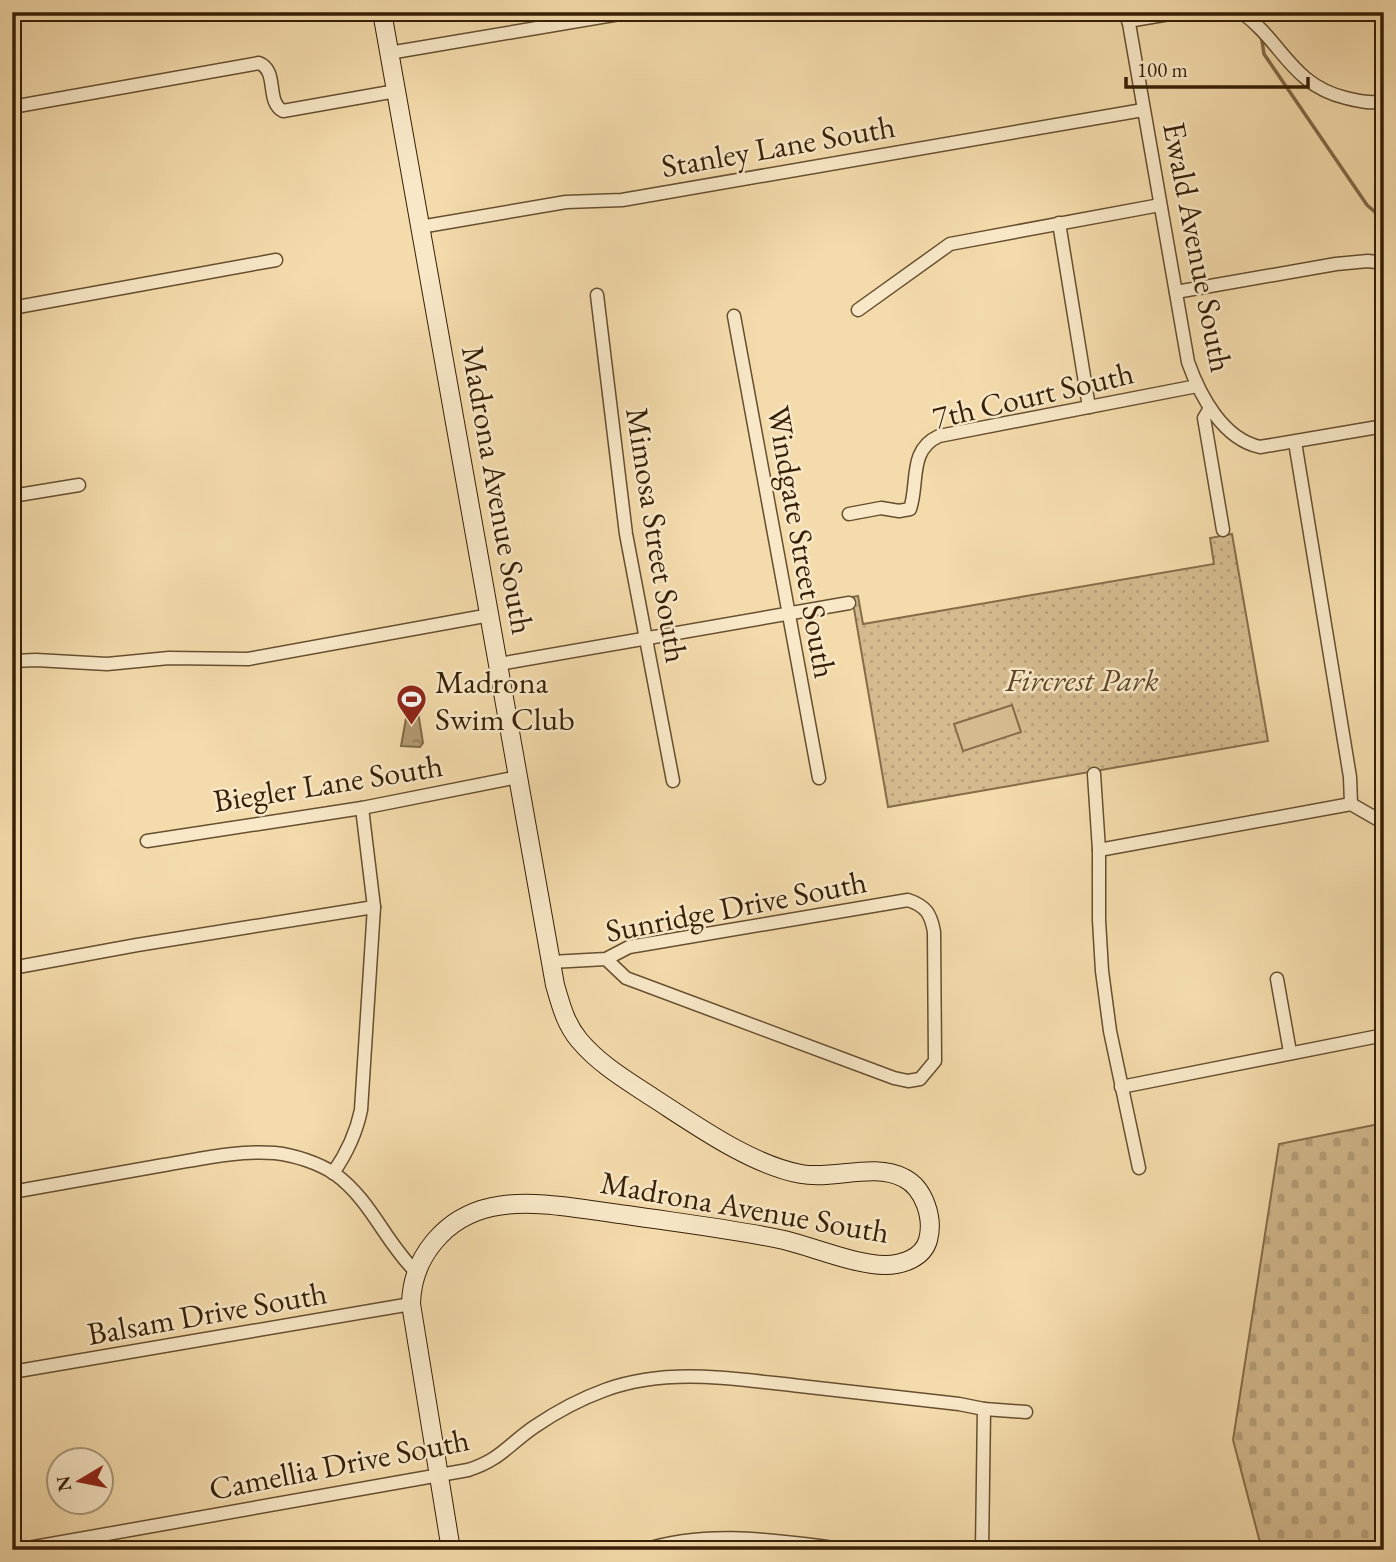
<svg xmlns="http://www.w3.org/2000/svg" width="1396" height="1562" font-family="'EB Garamond',serif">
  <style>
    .cemetery { fill: url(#cemetery-stones); stroke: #856d4a; stroke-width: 2 }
    .park { fill: url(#park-dots); stroke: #856d4a; stroke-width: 2 }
    .pitch { fill: #d4bb8f; stroke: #856d4a; stroke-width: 2 }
    .water { fill: url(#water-ripples); stroke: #816947; stroke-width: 2 }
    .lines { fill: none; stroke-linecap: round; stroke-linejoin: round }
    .stream { stroke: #816947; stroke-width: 3.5 }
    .minor-casing { stroke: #664e2f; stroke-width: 15 }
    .secondary-casing { stroke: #361f06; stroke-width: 20 }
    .minor { stroke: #f8e8c8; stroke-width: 12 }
    .secondary { stroke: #f8e8c8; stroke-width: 18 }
    .labels { text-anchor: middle; stroke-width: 5; stroke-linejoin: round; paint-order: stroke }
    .street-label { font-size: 32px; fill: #361f06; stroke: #f8e8c8 }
    .park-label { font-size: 32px; font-style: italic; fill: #5e4628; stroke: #f8e8c8 }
    .poi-label { font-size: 32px; fill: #361f06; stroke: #f8e8c8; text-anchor: start }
  </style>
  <defs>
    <pattern id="cemetery-stones" width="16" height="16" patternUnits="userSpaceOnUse" patternTransform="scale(1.75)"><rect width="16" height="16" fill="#d4bb8f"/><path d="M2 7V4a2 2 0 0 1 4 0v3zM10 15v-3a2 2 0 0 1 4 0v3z" fill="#b7a07a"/></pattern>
    <pattern id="park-dots" width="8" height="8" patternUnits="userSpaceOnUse" patternTransform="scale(1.75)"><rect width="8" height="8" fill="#d4bb8f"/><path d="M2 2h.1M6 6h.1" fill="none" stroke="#b7a07a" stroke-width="1.8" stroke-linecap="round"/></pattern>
    <pattern id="water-ripples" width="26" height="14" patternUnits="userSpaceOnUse" patternTransform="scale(1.75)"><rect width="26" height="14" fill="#b39b73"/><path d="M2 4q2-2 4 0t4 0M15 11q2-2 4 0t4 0" fill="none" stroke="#927e5c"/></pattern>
  </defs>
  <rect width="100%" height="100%" fill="#f4dbab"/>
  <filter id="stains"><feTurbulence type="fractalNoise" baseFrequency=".00286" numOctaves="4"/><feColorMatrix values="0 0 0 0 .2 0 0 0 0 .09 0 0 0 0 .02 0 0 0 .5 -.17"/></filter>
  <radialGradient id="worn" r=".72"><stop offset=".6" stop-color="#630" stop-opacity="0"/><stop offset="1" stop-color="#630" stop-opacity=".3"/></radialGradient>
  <polygon class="cemetery" points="1384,1123 1384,1550 1262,1550 1233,1440 1279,1144"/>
  <polygon class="park" points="1232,534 1268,741 888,807 852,597 858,596 863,624 1214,564 1210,538"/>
  <polygon class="pitch" points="1012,705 1021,732 963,751 954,724"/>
  <polygon class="water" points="418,712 423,743 420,747 401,746 407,713"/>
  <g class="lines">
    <polyline class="stream" points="1261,34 1264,54 1367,205 1384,220"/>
    <defs>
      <g id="minor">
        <path d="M1127 12 1188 362C1200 396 1223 439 1260 447L1384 426"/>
        <path d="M1241 12C1282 41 1291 85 1346 98 1358 101 1371 104 1384 101"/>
        <polyline points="1128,21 1181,12"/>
        <polyline points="389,53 631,12"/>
        <path d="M12 107 259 63C279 71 265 101 283 111L396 91"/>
        <polyline points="1059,223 1089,407"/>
        <polyline points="420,227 566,202 622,200 1143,110"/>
        <polyline points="1176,292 1336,264 1368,261 1384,263"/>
        <polyline points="597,295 626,534 673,781"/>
        <polyline points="12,308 276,260"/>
        <polyline points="858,310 950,244 1160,205"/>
        <polyline points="734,316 819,778"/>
        <polyline points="1210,408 1204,418 1223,530"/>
        <polyline points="1295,442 1350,777 1351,804"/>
        <polyline points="12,496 79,485"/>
        <path d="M849 514 881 508 899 511 910 509C919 483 908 450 939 436L1197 386"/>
        <polyline points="12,661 36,660 107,664 169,658 248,659 490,615"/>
        <polyline points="499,664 849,603"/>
        <polyline points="1094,774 1099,850 1099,920 1102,971 1110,1031 1139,1168"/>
        <polyline points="147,841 362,808 518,777"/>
        <polyline points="1099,850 1351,804 1384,823"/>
        <path d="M551 962 606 959 629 947 908 900C926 906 931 914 934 932L935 1061 920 1079 908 1081 894 1078 626 978 606 959"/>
        <polyline points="12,968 137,945 374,907"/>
        <polyline points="1277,979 1290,1052"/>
        <polyline points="1121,1087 1384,1035"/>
        <path d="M333 1173C347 1153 356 1134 361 1110L374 907 362 808"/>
        <path d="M12 1192C63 1183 114 1174 164 1165 201 1159 238 1150 275 1153 294 1155 319 1163 335 1174 371 1200 385 1242 416 1272"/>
        <polyline points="12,1372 411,1304"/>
        <path d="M17 1550 468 1470C500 1460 508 1445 534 1427 556 1412 580 1399 605 1390 668 1367 735 1379 800 1386 853 1392 906 1398 959 1404L984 1409 1026 1412"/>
        <path d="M644 1550C712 1528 783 1542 852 1550"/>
        <polyline points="982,1550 984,1409"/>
      </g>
      <path id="secondary" d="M382 12 555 985C561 1005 565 1023 579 1040 599 1064 626 1080 652 1097 694 1124 751 1165 801 1174 834 1180 874 1162 904 1178 924 1188 934 1218 928 1240 923 1258 902 1265 885 1265 856 1265 813 1247 784 1240 733 1229 680 1223 627 1215 586 1210 533 1198 492 1207 445 1217 412 1257 411 1304L451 1550"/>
    </defs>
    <use href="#minor" class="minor-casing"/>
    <use href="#secondary" class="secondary-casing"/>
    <use href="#minor" class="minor"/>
    <use href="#secondary" class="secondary"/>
  </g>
  <defs>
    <symbol id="stadium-pin" viewBox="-11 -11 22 30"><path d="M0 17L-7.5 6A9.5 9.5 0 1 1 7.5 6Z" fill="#8f2418" stroke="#f8e8c8"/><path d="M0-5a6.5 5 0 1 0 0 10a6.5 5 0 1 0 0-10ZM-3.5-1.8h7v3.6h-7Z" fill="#fff"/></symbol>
  </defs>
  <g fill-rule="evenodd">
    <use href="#stadium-pin" x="394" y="682" width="35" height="47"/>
  </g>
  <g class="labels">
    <g class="street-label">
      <text transform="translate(778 146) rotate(-10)" y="11">Stanley Lane South</text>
      <text transform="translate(1198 247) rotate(79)" y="11">Ewald Avenue South</text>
      <text transform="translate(1033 395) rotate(-13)" y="11">7th Court South</text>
      <text transform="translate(498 490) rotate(80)" y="11">Madrona Avenue South</text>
      <text transform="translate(657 535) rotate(81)" y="11">Mimosa Street South</text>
      <text transform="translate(802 542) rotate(80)" y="11">Windgate Street South</text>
      <text transform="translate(328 783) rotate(-9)" y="11">Biegler Lane South</text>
      <text transform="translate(736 906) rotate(-11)" y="11">Sunridge Drive South</text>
      <text transform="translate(745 1207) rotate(10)" y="11">Madrona Avenue South</text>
      <text transform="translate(207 1313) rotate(-10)" y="11">Balsam Drive South</text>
      <text transform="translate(339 1464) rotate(-11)" y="11">Camellia Drive South</text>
    </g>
    <g class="park-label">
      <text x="1082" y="691">Fircrest Park</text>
    </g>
    <g class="poi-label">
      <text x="435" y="693">Madrona<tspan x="435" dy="37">Swim Club</tspan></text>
    </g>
  </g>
  <rect width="1396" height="1562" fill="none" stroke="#f4dbab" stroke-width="42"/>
  <rect x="14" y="14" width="1368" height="1534" fill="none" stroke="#361f06" stroke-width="3.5"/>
  <rect x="21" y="21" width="1354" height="1520" fill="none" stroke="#361f06" stroke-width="2"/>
  <g transform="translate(80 1481) rotate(260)"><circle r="33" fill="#f8e8c8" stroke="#aa987a" stroke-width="2"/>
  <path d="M0-5L12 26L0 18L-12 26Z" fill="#8f2418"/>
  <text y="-10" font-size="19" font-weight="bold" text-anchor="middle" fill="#361f06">N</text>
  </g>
  <path d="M1126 77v10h182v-10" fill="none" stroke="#361f06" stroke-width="3.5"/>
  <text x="1137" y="77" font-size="21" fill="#361f06" stroke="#f8e8c8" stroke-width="5" paint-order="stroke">100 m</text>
  <rect width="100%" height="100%" filter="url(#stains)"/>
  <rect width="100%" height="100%" fill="url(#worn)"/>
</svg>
